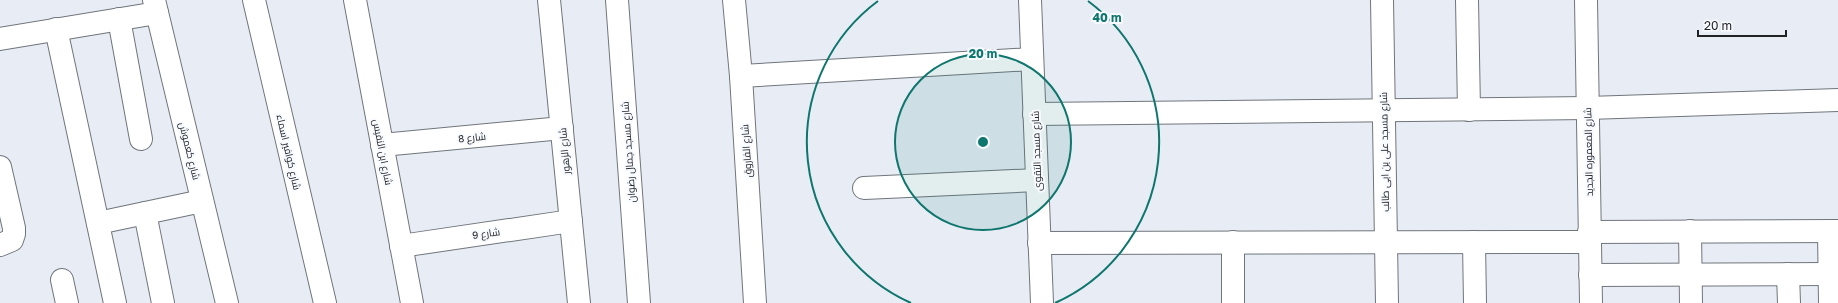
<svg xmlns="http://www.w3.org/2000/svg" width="1838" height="303" font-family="'Golos Text',Cairo,sans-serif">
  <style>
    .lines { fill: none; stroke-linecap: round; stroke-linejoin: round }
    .minor-casing { stroke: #70757c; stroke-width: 24 }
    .minor { stroke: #fff; stroke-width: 22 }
    .ring { fill: none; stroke: #0f766e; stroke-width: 2 }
    .labels { text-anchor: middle; stroke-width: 4; stroke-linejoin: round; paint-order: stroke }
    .street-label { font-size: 10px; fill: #202224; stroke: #f7faff }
    .centre { fill: #0f766e; stroke: #f7faff; stroke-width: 2 }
    .ring-label { font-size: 12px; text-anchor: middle; font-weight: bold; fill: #0f766e; stroke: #f7faff; stroke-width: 4; stroke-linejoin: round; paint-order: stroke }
  </style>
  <rect width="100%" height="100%" fill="#e8edf5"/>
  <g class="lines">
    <defs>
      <g id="minor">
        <polyline points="154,0 227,303"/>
        <polyline points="254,0 325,303"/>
        <polyline points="355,0 412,303"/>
        <polyline points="549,0 579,303"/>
        <polyline points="617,0 639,303"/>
        <polyline points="734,0 741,76 755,303"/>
        <polyline points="1030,0 1042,303"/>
        <polyline points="1382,0 1387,303"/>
        <polyline points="1467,0 1469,110"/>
        <polyline points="1586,0 1591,303"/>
        <polyline points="119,19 141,139"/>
        <polyline points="56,29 115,303"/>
        <polyline points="0,39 157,13"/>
        <polyline points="741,76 1032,59"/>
        <polyline points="1034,114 1588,108 1838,100"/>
        <polyline points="382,145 562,128"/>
        <polyline points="0,167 14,228 14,234 12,240 0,245"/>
        <polyline points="864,188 1037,180"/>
        <polyline points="145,213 163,303"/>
        <polyline points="98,223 202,201"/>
        <polyline points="1690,231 1691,303"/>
        <polyline points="1829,231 1830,303"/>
        <polyline points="1589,232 1838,231"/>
        <polyline points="1233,242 1233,303"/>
        <polyline points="1474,242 1475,303"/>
        <polyline points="1039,243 1589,242"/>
        <polyline points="401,246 571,221"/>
        <polyline points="1788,274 1789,303"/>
        <polyline points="1590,275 1830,274"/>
        <polyline points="62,280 67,303"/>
      </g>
    </defs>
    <use href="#minor" class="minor-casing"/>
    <use href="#minor" class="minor"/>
  </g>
  <circle cx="983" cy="142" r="88" fill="#0f766e" fill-opacity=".12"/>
  <g class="ring">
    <circle cx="983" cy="142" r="88"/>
    <path d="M911 303A176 176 0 0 1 878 1M1088 1A176 176 0 0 1 1055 303"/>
  </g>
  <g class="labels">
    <g class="street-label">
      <text transform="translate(472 137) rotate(-6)" y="4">شارع 8</text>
      <text transform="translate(190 151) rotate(76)" y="4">شارع كعموش</text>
      <text transform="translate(564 151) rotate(-95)" y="4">شارع الزهور</text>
      <text transform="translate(746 151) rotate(-94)" y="4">شارع الفاروق</text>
      <text transform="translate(1036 151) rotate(-92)" y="4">شارع مسجد التقوى</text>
      <text transform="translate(289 152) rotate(77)" y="4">شارع كوافير اسماء</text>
      <text transform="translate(383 152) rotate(79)" y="4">شارع ابن النفيس</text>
      <text transform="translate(628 152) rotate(-94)" y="4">شارع مسجد جمال رضوان</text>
      <text transform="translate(1384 152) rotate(-91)" y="4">شارع مسجد على بن ابى طالب</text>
      <text transform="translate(1588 152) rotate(-91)" y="4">شارع المعموره الجديد</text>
      <text transform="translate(486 233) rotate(-8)" y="4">شارع 9</text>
    </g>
  </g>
  <circle cx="983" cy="142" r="6" class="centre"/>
  <g class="ring-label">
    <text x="1107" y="22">40 m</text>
    <text x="983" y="58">20 m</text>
  </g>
  <path d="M1698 30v6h88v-6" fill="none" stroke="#202224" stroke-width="2"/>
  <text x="1704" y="30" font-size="12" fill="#202224" stroke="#f7faff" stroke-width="3" paint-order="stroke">20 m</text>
</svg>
